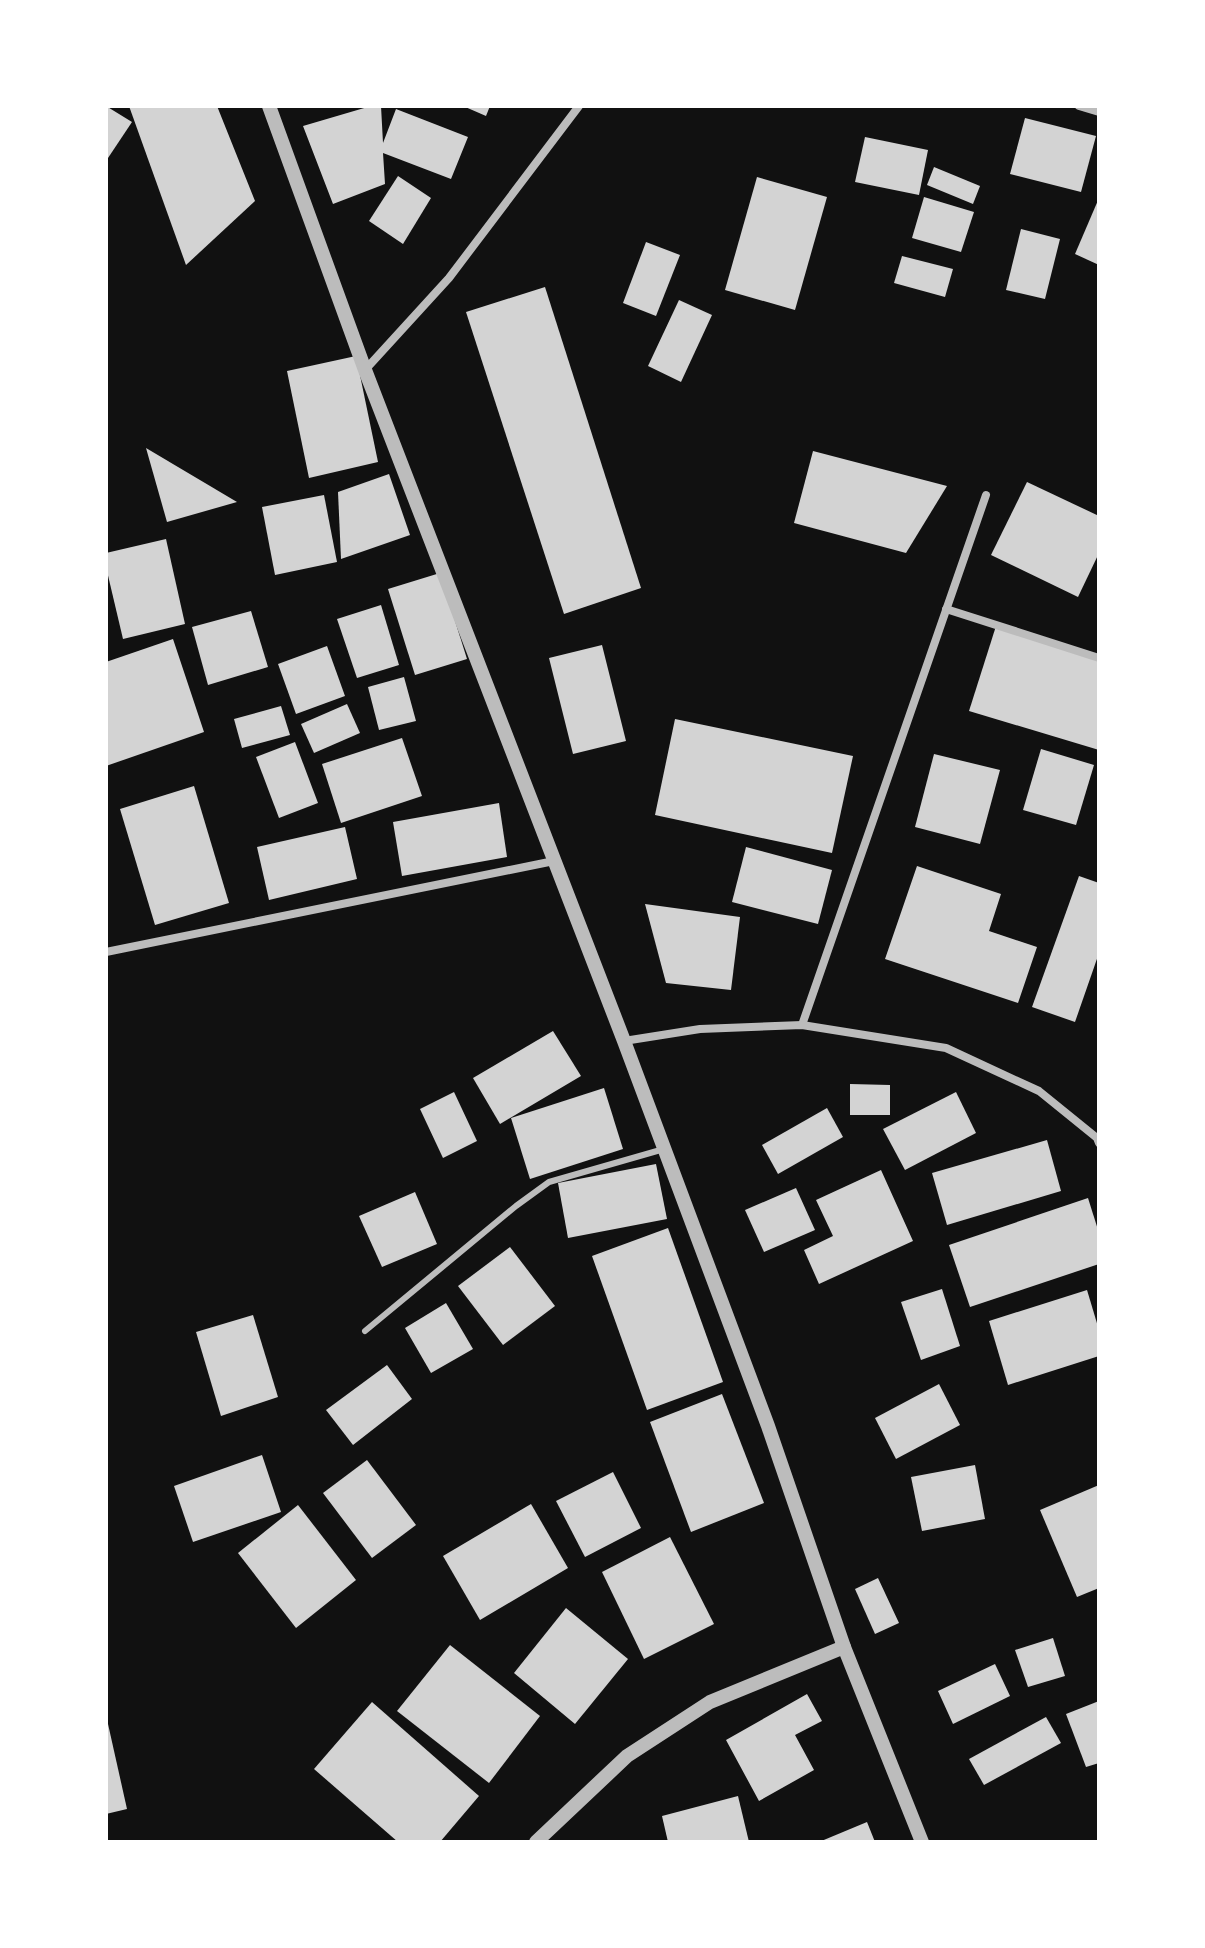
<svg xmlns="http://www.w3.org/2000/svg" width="1205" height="1948" font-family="Barlow,sans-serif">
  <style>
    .building { fill: #d3d3d3 }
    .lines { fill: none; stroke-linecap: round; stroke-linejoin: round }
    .service { stroke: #bcbcbc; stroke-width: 6 }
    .minor { stroke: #bcbcbc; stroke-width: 8 }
    .tertiary { stroke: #bcbcbc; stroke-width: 14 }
  </style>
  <rect width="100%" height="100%" fill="#111"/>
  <g class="building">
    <polygon points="106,106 132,122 106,161"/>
    <polygon points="129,106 217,106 255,201 186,265"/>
    <polygon points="371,106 381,106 383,143 396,109 468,137 451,179 383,153 385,184 333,204 303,126"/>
    <polygon points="463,106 490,106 486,116"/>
    <polygon points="1025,118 1096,136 1081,192 1010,174"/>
    <polygon points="865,137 928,150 919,195 855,182"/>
    <polygon points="934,167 980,186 973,204 927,185"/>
    <polygon points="398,176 431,198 403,244 369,221"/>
    <polygon points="757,177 827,197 795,310 725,290"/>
    <polygon points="924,197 974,212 961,252 912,238"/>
    <polygon points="1099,198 1099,265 1075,254"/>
    <polygon points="1021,229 1060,239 1045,299 1006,290"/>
    <polygon points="646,242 680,255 656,316 623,303"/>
    <polygon points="902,256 953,269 945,297 894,283"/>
    <polygon points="545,287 641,588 564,614 466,312"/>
    <polygon points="679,300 712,315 681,382 648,366"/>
    <polygon points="356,356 378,462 309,478 287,371"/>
    <polygon points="146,448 237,502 167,522"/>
    <polygon points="813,451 947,486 906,553 794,523"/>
    <polygon points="389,474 410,535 341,559 338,492"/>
    <polygon points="1027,482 1099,516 1099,553 1078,597 991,555"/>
    <polygon points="324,495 337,562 275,575 262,507"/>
    <polygon points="166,539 185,624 123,639 106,567 106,553"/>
    <polygon points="440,573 467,659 415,675 388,589"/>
    <polygon points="381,605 399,665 357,678 337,619"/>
    <polygon points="251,611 268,667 208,685 192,627"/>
    <polygon points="996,626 1099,656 1099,750 969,711"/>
    <polygon points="173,639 204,732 106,766 106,662"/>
    <polygon points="602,645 626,741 573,754 549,658"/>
    <polygon points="327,646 345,696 296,714 278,664"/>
    <polygon points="404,677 416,721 379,730 368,687"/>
    <polygon points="347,704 360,733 314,753 301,724"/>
    <polygon points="281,706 290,735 242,748 234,719"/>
    <polygon points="675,719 853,756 832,853 655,815"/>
    <polygon points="402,738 422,796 341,823 322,764"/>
    <polygon points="295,742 318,803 279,818 256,757"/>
    <polygon points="1041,749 1094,765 1076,825 1023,810"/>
    <polygon points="934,754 1000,770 980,844 915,827"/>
    <polygon points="194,786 229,903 155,925 120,809"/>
    <polygon points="499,803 507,857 402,876 393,822"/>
    <polygon points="345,827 357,879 269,900 257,847"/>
    <polygon points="746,847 832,870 818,924 732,902"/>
    <polygon points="917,866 1001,894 989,931 1037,947 1018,1003 885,959"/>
    <polygon points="1079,876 1099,883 1099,953 1075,1022 1032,1007"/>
    <polygon points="645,904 740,917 731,990 666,983"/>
    <polygon points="553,1031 581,1076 500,1124 473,1078"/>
    <polygon points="850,1084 890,1085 890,1115 850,1115"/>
    <polygon points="604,1088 623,1149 530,1179 511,1118"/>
    <polygon points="454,1092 477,1141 443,1158 420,1109"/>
    <polygon points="956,1092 976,1133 905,1170 883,1129"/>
    <polygon points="827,1108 843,1137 778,1174 762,1145"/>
    <polygon points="1047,1140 1061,1191 947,1225 932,1173"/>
    <polygon points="656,1164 667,1219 568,1238 558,1183"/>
    <polygon points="881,1170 913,1241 819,1284 804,1250 833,1236 816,1200"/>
    <polygon points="796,1188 815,1230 764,1252 745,1210"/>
    <polygon points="415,1192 437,1244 382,1267 359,1216"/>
    <polygon points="1088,1198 1099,1233 1099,1264 970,1307 949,1245"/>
    <polygon points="668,1228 723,1382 647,1410 592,1256"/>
    <polygon points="510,1247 555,1306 503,1345 458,1286"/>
    <polygon points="942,1289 960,1346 921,1360 901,1302"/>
    <polygon points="1087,1290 1099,1330 1099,1356 1008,1385 989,1321"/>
    <polygon points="446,1303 473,1349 431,1373 405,1328"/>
    <polygon points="253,1315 278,1397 221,1416 196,1332"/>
    <polygon points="387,1365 412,1399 353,1445 326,1410"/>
    <polygon points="939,1384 960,1425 896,1459 875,1418"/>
    <polygon points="722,1394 764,1503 691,1532 650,1422"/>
    <polygon points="262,1455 281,1512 193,1542 174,1486"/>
    <polygon points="367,1460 416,1525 372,1558 323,1493"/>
    <polygon points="975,1465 985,1519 922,1531 911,1477"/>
    <polygon points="613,1472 641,1528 585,1557 556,1501"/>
    <polygon points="1099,1485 1099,1588 1077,1597 1040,1510"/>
    <polygon points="531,1504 568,1568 480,1620 443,1556"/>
    <polygon points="298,1505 356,1580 296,1628 238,1553"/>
    <polygon points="670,1537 714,1624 644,1659 602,1572"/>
    <polygon points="878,1578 899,1623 875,1634 855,1589"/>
    <polygon points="566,1608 628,1659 575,1724 514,1673"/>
    <polygon points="1053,1638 1065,1676 1028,1687 1015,1650"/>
    <polygon points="450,1645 540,1716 489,1783 397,1711"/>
    <polygon points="995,1664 1010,1696 953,1724 938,1691"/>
    <polygon points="807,1694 822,1721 795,1735 814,1770 759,1801 726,1740"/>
    <polygon points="1099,1701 1099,1763 1086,1767 1066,1714"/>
    <polygon points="372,1702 479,1796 440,1842 398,1842 314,1769"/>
    <polygon points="106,1715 127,1809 106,1814"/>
    <polygon points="1046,1717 1061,1743 984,1785 969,1759"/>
    <polygon points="738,1796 749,1842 668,1842 662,1816"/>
    <polygon points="867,1822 875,1842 819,1842"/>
  </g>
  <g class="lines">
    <polyline class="service" points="365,1331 516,1206 549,1182 664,1149"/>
    <g class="minor">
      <polyline points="1079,106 1099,112"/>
      <polyline points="365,370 449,278 579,106"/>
      <polyline points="946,609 1099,658"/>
      <polyline points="106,952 554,861"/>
      <polyline points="802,1025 986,495"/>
      <polyline points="624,1041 700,1029 802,1025 946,1048 1039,1091 1097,1138 1099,1143"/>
    </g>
    <g class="tertiary">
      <polyline points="269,106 365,370 624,1041 768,1426 844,1647 922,1842"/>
      <polyline points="536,1842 627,1756 710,1702 844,1647"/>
    </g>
  </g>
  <rect width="1205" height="1948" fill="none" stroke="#ffffff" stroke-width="216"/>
</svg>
